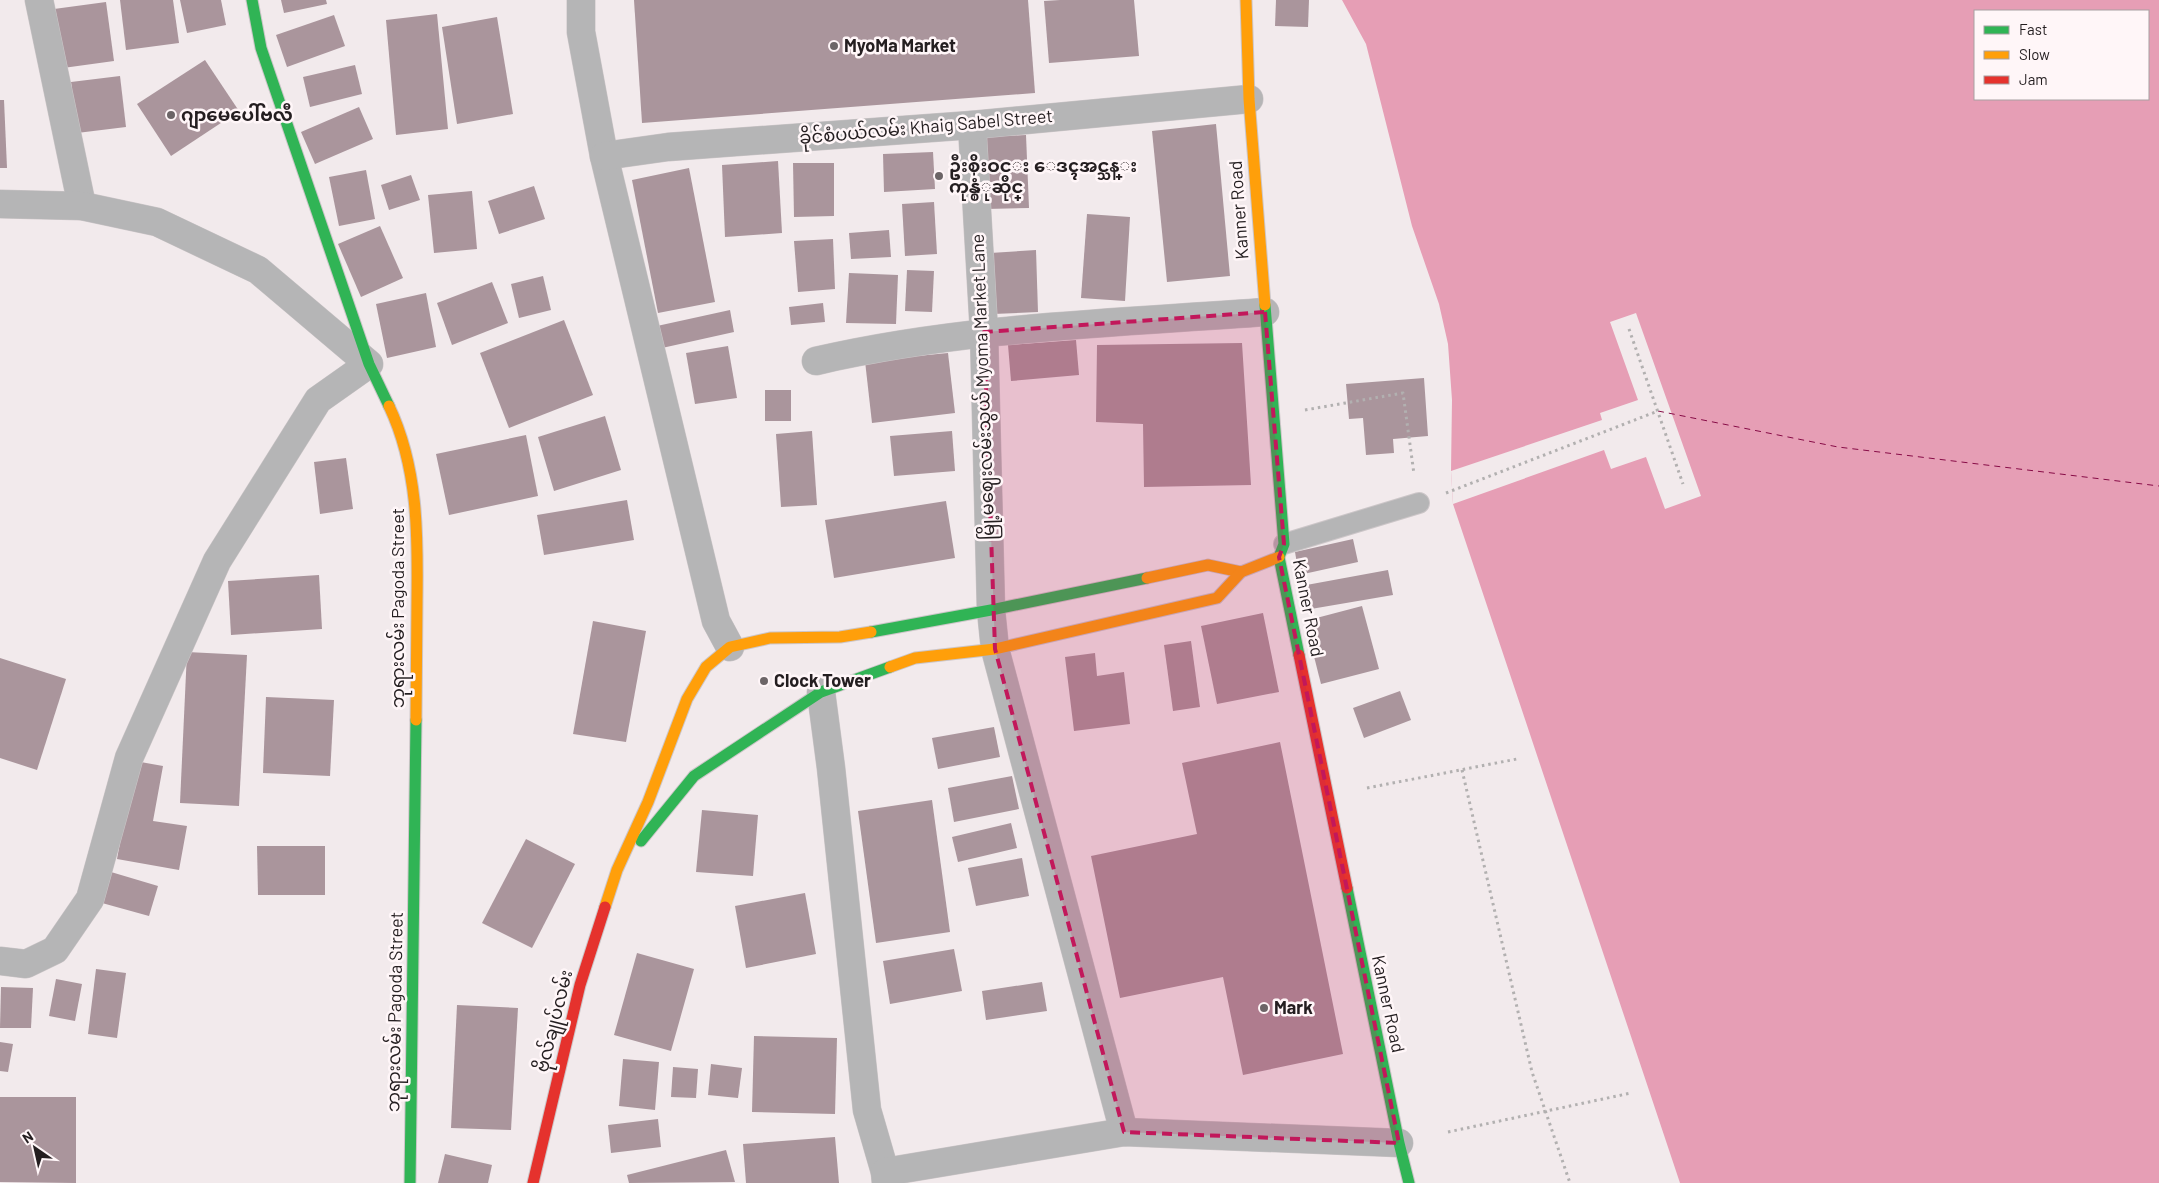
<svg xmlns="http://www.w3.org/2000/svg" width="2159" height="1183" font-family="Barlow,'Noto Sans Myanmar',sans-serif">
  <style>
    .water { fill: #e69eb5; fill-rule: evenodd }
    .pier { fill: #f2eaec }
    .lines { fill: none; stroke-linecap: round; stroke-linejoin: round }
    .ferry { stroke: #870b46; stroke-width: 1; stroke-dasharray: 6 5; stroke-linecap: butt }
    .building { fill: #aa959c }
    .lane-casing { stroke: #ccc6c8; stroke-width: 22 }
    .street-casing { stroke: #ccc6c8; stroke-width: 29 }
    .fast-casing { stroke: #ccc6c8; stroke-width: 13 }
    .slow-casing { stroke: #ccc6c8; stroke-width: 13 }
    .jam-casing { stroke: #ccc6c8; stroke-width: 13 }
    .path { stroke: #b2b0b0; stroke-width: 3; stroke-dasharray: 2.5 4; stroke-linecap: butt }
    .lane { stroke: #b5b5b6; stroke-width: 20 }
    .street { stroke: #b5b5b6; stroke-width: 28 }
    .fast { stroke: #30b455; stroke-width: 11 }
    .slow { stroke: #ff9f0a; stroke-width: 11 }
    .jam { stroke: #e5322d; stroke-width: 11 }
    .marked { fill: #c2185b; fill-opacity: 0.2; stroke: #c2185b; stroke-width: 4; stroke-dasharray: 10 6; stroke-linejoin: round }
    .poi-dot { fill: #6c6567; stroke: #fff6f8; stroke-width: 2 }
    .labels { text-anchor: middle; stroke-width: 5; stroke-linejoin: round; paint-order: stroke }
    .poi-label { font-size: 18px; font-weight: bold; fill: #241e20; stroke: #fff6f8; text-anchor: start }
    .street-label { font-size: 18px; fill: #241e20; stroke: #fff6f8 }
  </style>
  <rect width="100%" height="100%" fill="#f2eaec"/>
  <path class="water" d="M1342 0H2159V1183H1680L1453 504 1451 471 1452 400 1448 344 1439 304 1412 226 1366 44ZM1975 11H2148V99H1975Z"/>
  <polygon class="pier" points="1636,313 1701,496 1665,509 1646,457 1611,469 1604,450 1453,504 1451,471 1602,420 1600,413 1638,400 1610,322"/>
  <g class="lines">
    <polyline class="ferry" points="1658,411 1838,447 2159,486"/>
  </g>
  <g class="building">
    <polygon points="120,0 173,0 179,43 126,50"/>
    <polygon points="180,0 221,0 226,25 187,33"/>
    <polygon points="281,0 326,0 327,4 284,13"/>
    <polygon points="634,0 1028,0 1035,93 642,123"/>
    <polygon points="1060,0 1134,0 1139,56 1049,63 1044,1"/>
    <polygon points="1276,0 1309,0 1308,27 1275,26"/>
    <polygon points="106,2 114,61 63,68 54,9"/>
    <polygon points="437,14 448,129 396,135 386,20"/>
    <polygon points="334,15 345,46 287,67 276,35"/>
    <polygon points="497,17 513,114 457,124 442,27"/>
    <polygon points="205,60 239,111 171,156 137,104"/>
    <polygon points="355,65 362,94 310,107 303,77"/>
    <polygon points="120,76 126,127 77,133 71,82"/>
    <polygon points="0,100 4,100 7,168 0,168"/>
    <polygon points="359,107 373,139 315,164 301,132"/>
    <polygon points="1216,124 1230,276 1167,282 1152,131"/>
    <polygon points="1026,135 1029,208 986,209 983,137"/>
    <polygon points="933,152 935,189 884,192 883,154"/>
    <polygon points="778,161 782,233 725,237 722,165"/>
    <polygon points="793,163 834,163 834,216 794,217"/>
    <polygon points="689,168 715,302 658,313 632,180"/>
    <polygon points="366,170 375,219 339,226 329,177"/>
    <polygon points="411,175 420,200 389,210 381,185"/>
    <polygon points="534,186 545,219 499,234 488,201"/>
    <polygon points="472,191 477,249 434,253 428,195"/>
    <polygon points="934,202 937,254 905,256 902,204"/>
    <polygon points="1087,214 1130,217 1125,301 1081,298"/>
    <polygon points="380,226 403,278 361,297 338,244"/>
    <polygon points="889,230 891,257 851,259 849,233"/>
    <polygon points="833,239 835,289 798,292 794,241"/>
    <polygon points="1036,250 1038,312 993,314 990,253"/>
    <polygon points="907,270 934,271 932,312 905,311"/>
    <polygon points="849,273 898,275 896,324 846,323"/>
    <polygon points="543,276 551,310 519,318 511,284"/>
    <polygon points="492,282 508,323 452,345 437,303"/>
    <polygon points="426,293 436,347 387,358 376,304"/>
    <polygon points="823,303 825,322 791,325 789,307"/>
    <polygon points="730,310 734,332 662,348 657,326"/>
    <polygon points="564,320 593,395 509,428 480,353"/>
    <polygon points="1076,340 1079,375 1011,381 1008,345"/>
    <polygon points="1242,343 1251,485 1144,487 1143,424 1096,422 1097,345"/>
    <polygon points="728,346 737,398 695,404 686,353"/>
    <polygon points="948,353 955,413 872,423 865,361"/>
    <polygon points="1424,378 1428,436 1393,439 1394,453 1366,455 1363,418 1349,419 1346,384"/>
    <rect x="765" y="390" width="26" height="31"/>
    <polygon points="605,416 621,470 554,491 538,437"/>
    <polygon points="812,431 817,505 781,507 776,434"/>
    <polygon points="952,431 955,471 894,476 890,436"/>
    <polygon points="526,435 538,496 449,515 436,454"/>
    <polygon points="346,458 353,509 320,514 314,462"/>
    <polygon points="627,500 634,540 544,555 537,515"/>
    <polygon points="946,501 955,558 834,578 825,520"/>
    <polygon points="1353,539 1358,562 1299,575 1295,552"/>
    <polygon points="1388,570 1393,595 1305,610 1301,586"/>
    <polygon points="319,575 322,629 231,635 228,581"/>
    <polygon points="1362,606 1379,669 1321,684 1305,621"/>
    <polygon points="1263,613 1279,692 1217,704 1201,626"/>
    <polygon points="593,621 646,631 626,742 573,734"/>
    <polygon points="1191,641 1200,707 1173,711 1164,645"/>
    <polygon points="187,652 247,655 239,806 180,803"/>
    <polygon points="1095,653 1097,676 1124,672 1130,724 1074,731 1065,657"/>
    <polygon points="0,658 66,679 37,770 0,758"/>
    <polygon points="1400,691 1411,720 1364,738 1353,708"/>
    <polygon points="266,697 334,700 330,776 263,773"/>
    <polygon points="994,727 1000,757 938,769 932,738"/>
    <polygon points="1280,742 1343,1054 1243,1075 1223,977 1120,998 1091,856 1197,834 1182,763"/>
    <polygon points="135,761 163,766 153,821 187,826 179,870 117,859"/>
    <polygon points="1012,776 1019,809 954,822 948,788"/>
    <polygon points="932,800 950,932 876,943 858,811"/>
    <polygon points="702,810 758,815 753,876 696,872"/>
    <polygon points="1011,823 1017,848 958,862 952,837"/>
    <polygon points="526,839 575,864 532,948 482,923"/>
    <polygon points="257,846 325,846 325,895 258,895"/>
    <polygon points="1022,858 1029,896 976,906 968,868"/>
    <polygon points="111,872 158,886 149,916 102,903"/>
    <polygon points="805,893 816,954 746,968 735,906"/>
    <polygon points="954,949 962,991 890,1004 883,961"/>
    <polygon points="637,953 694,969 671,1051 614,1035"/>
    <polygon points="96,969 126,973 117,1038 88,1034"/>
    <polygon points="56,979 82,984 75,1021 49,1016"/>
    <polygon points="1042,982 1047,1011 986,1020 982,991"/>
    <polygon points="1,987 33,988 31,1028 0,1028"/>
    <polygon points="457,1005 518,1008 511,1130 451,1128"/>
    <polygon points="754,1036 837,1038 835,1114 752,1112"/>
    <polygon points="0,1042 13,1044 8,1072 0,1071"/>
    <polygon points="623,1059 659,1062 655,1110 619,1106"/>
    <polygon points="711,1064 742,1068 738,1098 708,1095"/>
    <polygon points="673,1067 698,1069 696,1098 671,1097"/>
    <polygon points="0,1097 76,1097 76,1183 0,1182"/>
    <polygon points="658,1119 661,1147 611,1153 608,1125"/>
    <polygon points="835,1137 839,1183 746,1183 743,1144"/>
    <polygon points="726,1150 735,1182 629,1183 627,1175"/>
    <polygon points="445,1154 492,1165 488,1183 438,1183"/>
  </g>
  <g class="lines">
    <defs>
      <polyline id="lane" points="1284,544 1419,503"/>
      <g id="street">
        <polyline points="39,0 82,206"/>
        <polyline points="581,0 581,32 604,156 716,621 730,647"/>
        <polyline points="972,125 984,332 991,610 995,649 1124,1132"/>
        <polyline points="604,156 668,147 972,125 1249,99"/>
        <polyline points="0,204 82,206 157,222 258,270 369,364 318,400 217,561 129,758 90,899 55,950 26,964 0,961"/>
        <path d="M816 361C963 327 1114 323 1265 312"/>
        <polyline points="821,692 831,768 867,1110 885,1172 886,1183"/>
        <polyline points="885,1172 1124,1132 1399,1143"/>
      </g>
      <g id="fast">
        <polyline points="252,0 261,48 369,364 389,406"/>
        <polyline points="1265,305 1284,544 1279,557 1299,655"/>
        <polyline points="871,632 991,610 1147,578"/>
        <polyline points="641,841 694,776 821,692 890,667"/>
        <polyline points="1347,888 1399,1143 1409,1183"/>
        <polyline points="410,1183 416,720"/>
      </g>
      <g id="slow">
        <polyline points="1246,0 1249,99 1265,305"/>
        <path d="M389 406C418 467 418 534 417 601 417 641 416 680 416 720"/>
        <polyline points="1147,578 1208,565 1241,572"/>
        <polyline points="890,667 915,658 995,649 1217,598 1241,572 1279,557"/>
        <polyline points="605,907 617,870 648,802 687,699 706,667 730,647 770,638 840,637 871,632"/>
      </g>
      <g id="jam">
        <polyline points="1299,655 1347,888"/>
        <polyline points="533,1183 580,985 605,907"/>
      </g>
    </defs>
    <use href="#lane" class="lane-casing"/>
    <use href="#street" class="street-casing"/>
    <use href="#fast" class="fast-casing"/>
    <use href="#slow" class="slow-casing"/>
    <use href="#jam" class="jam-casing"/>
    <g class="path">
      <polyline points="1629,329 1683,484"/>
      <polyline points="1305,410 1403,393 1414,474"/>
      <polyline points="1446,493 1658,411"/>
      <polyline points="1462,770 1532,1072 1570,1183"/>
      <polyline points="1367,788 1517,759"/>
      <polyline points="1448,1132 1631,1093"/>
    </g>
    <use href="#lane" class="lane"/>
    <use href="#street" class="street"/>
    <use href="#fast" class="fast"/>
    <use href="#slow" class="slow"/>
    <use href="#jam" class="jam"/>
  </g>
  <path class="marked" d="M1265 312 1284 544 1279 557 1399 1143 1124 1132 995 649 984 332Z"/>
  <g class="poi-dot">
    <circle cx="834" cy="46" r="5"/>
    <circle cx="171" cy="115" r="5"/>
    <circle cx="939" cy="176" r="5"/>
    <circle cx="764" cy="681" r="5"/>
    <circle cx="1264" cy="1008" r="5"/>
  </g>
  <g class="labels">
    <g class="poi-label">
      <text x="844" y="52">MyoMa Market</text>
      <text x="181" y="121">ဂျာမေပေါ်ဗလီ</text>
      <text x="949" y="172">ဦးစိုးဝင္း ေဒၚအင္သန္း<tspan x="949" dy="21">ကုန္စံုဆိုင္</tspan></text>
      <text x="774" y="687">Clock Tower</text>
      <text x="1274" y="1014">Mark</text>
    </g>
    <g class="street-label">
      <text transform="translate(926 127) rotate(-5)" y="6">ခိုင်စံပယ်လမ်း Khaig Sabel Street</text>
      <text transform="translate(1239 210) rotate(-94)" y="6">Kanner Road</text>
      <text transform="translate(983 387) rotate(-92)" y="6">မြို့မဈေးလမ်းသွယ် Myoma Market Lane</text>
      <text transform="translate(398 608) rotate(-90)" y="6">ဘုရားလမ်း Pagoda Street</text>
      <text transform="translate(1308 608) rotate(79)" y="6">Kanner Road</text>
      <text transform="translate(1388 1004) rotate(78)" y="6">Kanner Road</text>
      <text transform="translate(395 1012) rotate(-89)" y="6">ဘုရားလမ်း Pagoda Street</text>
      <text transform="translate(554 1021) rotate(-76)" y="6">ဗိုလ်ချုပ်လမ်း</text>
    </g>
  </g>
  <rect x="1974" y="10" width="175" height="90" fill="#fff6f8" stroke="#a7a0a2"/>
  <rect x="1984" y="26" width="25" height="8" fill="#30b455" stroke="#a7a0a2"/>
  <text x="2019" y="35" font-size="15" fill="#241e20">Fast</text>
  <rect x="1984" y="51" width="25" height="8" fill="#ff9f0a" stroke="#a7a0a2"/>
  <text x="2019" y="60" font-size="15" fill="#241e20">Slow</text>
  <rect x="1984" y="76" width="25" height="8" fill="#e5322d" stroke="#a7a0a2"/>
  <text x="2019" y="85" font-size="15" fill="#241e20">Jam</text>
  <g transform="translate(35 1148) rotate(326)" stroke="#fff6f8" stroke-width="4" paint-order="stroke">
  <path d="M0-4L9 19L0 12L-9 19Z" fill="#241e20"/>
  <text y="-8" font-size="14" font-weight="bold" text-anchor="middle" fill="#241e20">N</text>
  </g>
</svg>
